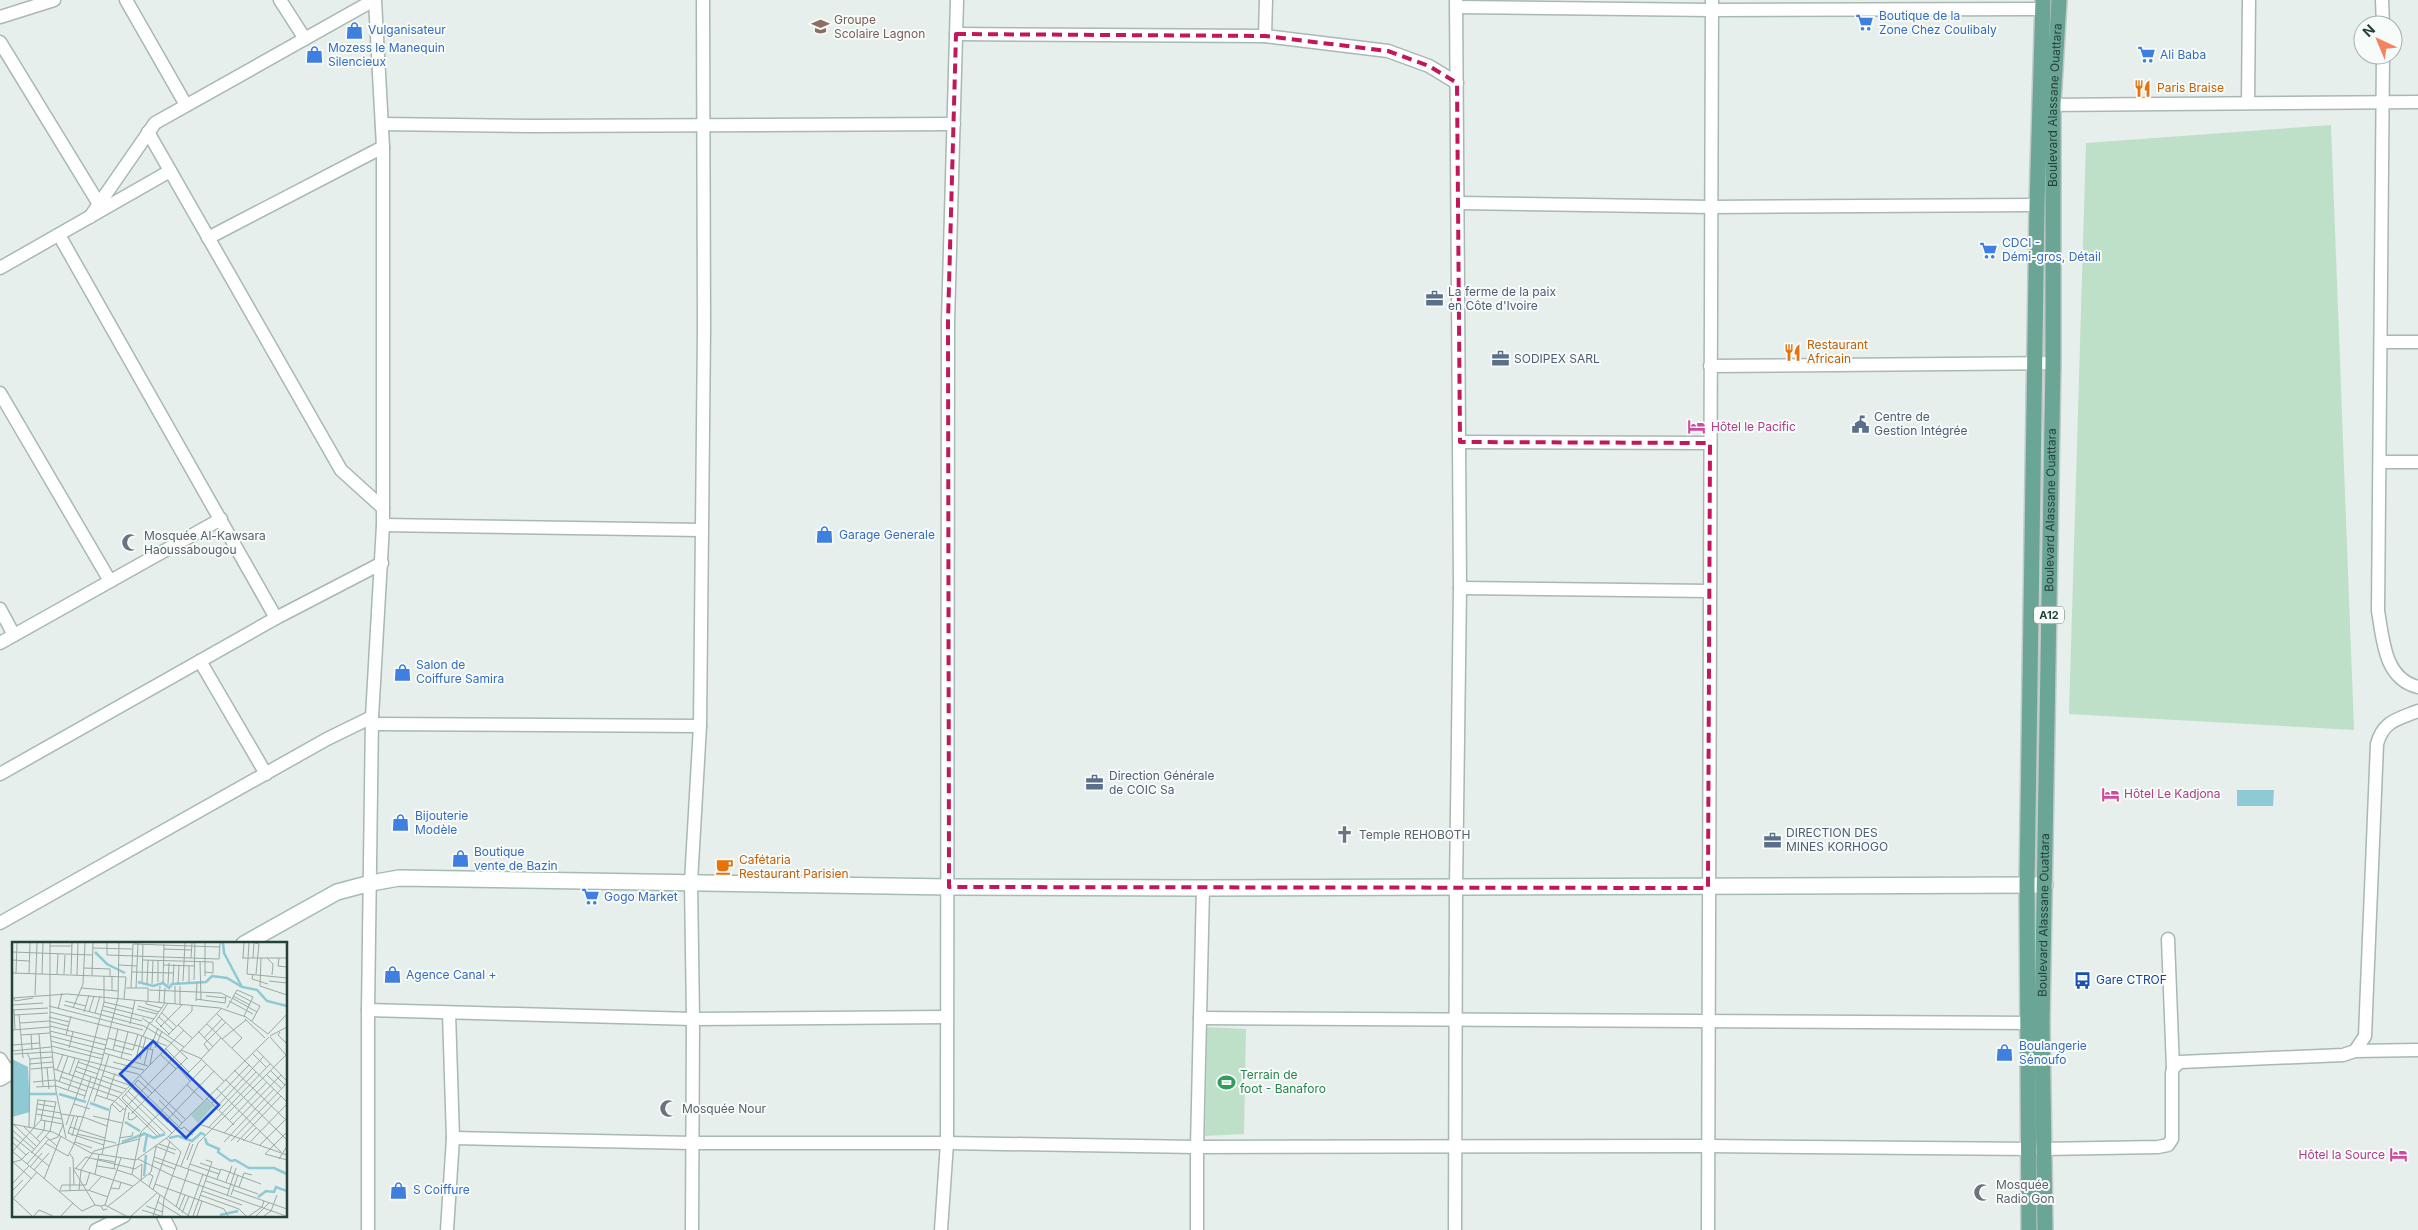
<svg xmlns="http://www.w3.org/2000/svg" width="2418" height="1230" font-family="Inter,sans-serif">
  <style>
    .green { fill: #bfe0c8 }
    .water { fill: #8ec9d4 }
    .lines { fill: none; stroke-linecap: round; stroke-linejoin: round }
    .street-casing { stroke: #a8b8b2; stroke-width: 15 }
    .secondary-casing { stroke: #a4bbb3; stroke-width: 18 }
    .primary-casing { stroke: #c2cac8; stroke-width: 18 }
    .street { stroke: #fff; stroke-width: 12 }
    .secondary { stroke: #fff; stroke-width: 15 }
    .primary { stroke: #6aa596; stroke-width: 15 }
    .marked { fill: none; stroke: #c2185b; stroke-width: 4; stroke-dasharray: 10 6; stroke-linejoin: round }
    .labels { text-anchor: middle; stroke-width: 4; stroke-linejoin: round; paint-order: stroke }
    .shield { fill: #f7fbf9; stroke: #637a73; stroke-width: 1 }
    .shield-label { font-size: 11px; font-weight: bold; fill: #24423a }
    .shop-label { font-size: 12px; fill: #366cbe; stroke: #f7fbf9; text-anchor: start }
    .education-label { font-size: 12px; fill: #785e54; stroke: #f7fbf9; text-anchor: start }
    .food-label { font-size: 12px; fill: #c56008; stroke: #f7fbf9; text-anchor: start }
    .street-label { font-size: 12px; fill: #24423a; stroke: #f7fbf9 }
    .service-label { font-size: 12px; fill: #4e5e75; stroke: #f7fbf9; text-anchor: start }
    .hotel-label { font-size: 12px; fill: #b23c85; stroke: #f7fbf9; text-anchor: start }
    .worship-label { font-size: 12px; fill: #5b616d; stroke: #f7fbf9; text-anchor: start }
    .transit-label { font-size: 12px; fill: #164399; stroke: #f7fbf9; text-anchor: start }
    .leisure-label { font-size: 12px; fill: #27864d; stroke: #f7fbf9; text-anchor: start }
    .inset-river { fill: none; stroke: #8ec9d4; stroke-width: 2.5 }
    .inset-road { fill: none; stroke: #98aaa4; stroke-width: 1 }
    .view { fill: #1d4ed8; fill-opacity: 0.15; stroke: #1d4ed8; stroke-width: 2.5 }
    .inset-edge { fill: none; stroke: #24423a; stroke-width: 2.5 }
  </style>
  <rect width="100%" height="100%" fill="#e6efeb"/>
  <g class="green">
    <polygon points="2331,125 2354,730 2069,714 2086,143"/>
    <polygon points="1207,1027 1246,1029 1244,1134 1205,1136"/>
  </g>
  <polygon class="water" points="2237,790 2274,790 2273,806 2237,806"/>
  <g class="lines">
    <defs>
      <g id="street">
        <polyline points="126,0 186,105"/>
        <polyline points="280,0 305,39"/>
        <polyline points="2382,0 2383,25"/>
        <polyline points="1457,7 1712,10 2043,9"/>
        <polyline points="0,17 54,0"/>
        <polyline points="956,34 1265,36 1388,51 1429,66 1457,83"/>
        <polyline points="1265,36 1266,0"/>
        <polyline points="0,42 99,204"/>
        <path d="M2383 55 2378 611C2383 639 2384 679 2418 687"/>
        <polyline points="2248,102 2249,0"/>
        <polyline points="2044,105 2418,102"/>
        <polyline points="382,124 533,126 954,124"/>
        <polyline points="148,132 341,470 383,508"/>
        <polyline points="1458,203 1711,207 2037,205"/>
        <polyline points="90,217 155,123 374,0"/>
        <polyline points="59,235 276,618"/>
        <polyline points="208,238 383,147"/>
        <polyline points="0,268 170,171"/>
        <polyline points="2382,342 2418,342"/>
        <polyline points="1710,366 2053,363"/>
        <polyline points="0,393 110,581"/>
        <polyline points="1460,442 1710,443"/>
        <polyline points="2380,462 2418,462"/>
        <polyline points="383,525 701,530"/>
        <polyline points="1460,588 1709,591"/>
        <polyline points="0,609 14,635"/>
        <polyline points="0,643 221,519"/>
        <polyline points="200,661 266,774"/>
        <polyline points="372,724 700,726"/>
        <polyline points="0,774 276,618 382,563"/>
        <polyline points="0,923 327,739 372,717"/>
        <polyline points="2168,939 2173,1068"/>
        <polyline points="368,1010 693,1019 947,1017"/>
        <polyline points="1200,1018 2037,1023"/>
        <path d="M2355 1051 2365 1036 2377 744C2383 721 2398 719 2418 711"/>
        <polyline points="0,1059 9,1073"/>
        <polyline points="453,1138 693,1143 947,1143 1197,1147 1708,1146 2043,1149 2158,1147 2168,1145 2172,1139 2172,1073 2173,1068 2180,1062 2343,1055 2355,1051 2418,1050"/>
        <polyline points="163,1216 170,1230"/>
        <polyline points="96,1230 124,1216"/>
        <polyline points="368,1230 368,1010 372,717 383,525 383,147 375,0"/>
        <polyline points="447,1230 453,1138 449,1013"/>
        <polyline points="692,1230 693,1019 691,882 700,726 704,329 703,0"/>
        <polyline points="941,1230 947,1143 948,321 957,0"/>
        <polyline points="1197,1230 1197,1147 1203,888"/>
        <polyline points="1455,1230 1456,888 1460,588 1456,0"/>
        <polyline points="1708,1230 1712,0"/>
      </g>
      <g id="secondary">
        <polyline points="244,944 337,892 371,883 399,878 949,887 1203,888 2045,885"/>
        <polyline points="0,1078 14,1070"/>
      </g>
      <g id="primary">
        <polyline points="2029,1230 2027,885 2037,205 2043,0"/>
        <path id="s1" d="M2045 1230 2042 1023 2053 363V104L2059 0"/>
      </g>
    </defs>
    <use href="#street" class="street-casing"/>
    <use href="#secondary" class="secondary-casing"/>
    <use href="#primary" class="primary-casing"/>
    <use href="#street" class="street"/>
    <use href="#secondary" class="secondary"/>
    <use href="#primary" class="primary"/>
  </g>
  <path class="marked" d="M956 34 1265 36 1388 51 1429 66 1457 83 1460 442 1710 443 1708 888 949 887 948 321Z"/>
  <defs>
    <symbol id="supermarket-bare" viewBox="-9 -9 18 18"><path d="M-6-5.5h2.5l.6 2H6L4.5 2H-2.5L-4.4-4H-6ZM-1.5 3.2a1.3 1.3 0 1 0 .1 0ZM3 3.2a1.3 1.3 0 1 0 .1 0Z" fill="#3f7fe0" stroke="#f7fbf9" stroke-width="2.5" paint-order="stroke"/></symbol>
    <symbol id="school-bare" viewBox="-9 -9 18 18"><path d="M0-5L7-2L0 1L-7-2ZM-4 1L0 2.5L4 1V4Q0 6-4 4Z" fill="#8d6e63" stroke="#f7fbf9" stroke-width="2.5" paint-order="stroke"/></symbol>
    <symbol id="shop-bare" viewBox="-9 -9 18 18"><path d="M-5-2.5h2.3a2.7 3.5 0 0 1 5.4 0H5L5.5 6h-11ZM-1.5-2.5h3a1.5 2.3 0 0 0-3 0Z" fill="#3f7fe0" stroke="#f7fbf9" stroke-width="2.5" paint-order="stroke"/></symbol>
    <symbol id="restaurant-bare" viewBox="-9 -9 18 18"><path d="M-5-6h1v4h1v-4h1v4h1v-4h1v5L-1.5 .5V6h-2V.5L-5-1ZM5-6V6H3V1.5H1.5Q1.5-4 5-6Z" fill="#e8710a" stroke="#f7fbf9" stroke-width="2.5" paint-order="stroke"/></symbol>
    <symbol id="office-bare" viewBox="-9 -9 18 18"><path d="M-6-3h4V-5.5h4V-3h4V5H-6ZM-1-4.5V-3h2v-1.5ZM-6 0V1H6V0Z" fill="#5c6f8a" stroke="#f7fbf9" stroke-width="2.5" paint-order="stroke"/></symbol>
    <symbol id="civic-bare" viewBox="-9 -9 18 18"><path d="M-.6-6.5H3V-4.5H.6V-3L4-1V1h2V6H-6V1h2V-1L-.6-3ZM-1.2 2.5V6h2.4V2.5Z" fill="#5c6f8a" stroke="#f7fbf9" stroke-width="2.5" paint-order="stroke"/></symbol>
    <symbol id="hotel-bare" viewBox="-9 -9 18 18"><path d="M-6-4.5h1.5V1H6V5H4.5V3h-9V5H-6ZM-4 0a1.8 1.8 0 1 1 3.6 0ZM.5 0V-2.5h3Q6-2.5 6 0Z" fill="#d1479c" stroke="#f7fbf9" stroke-width="2.5" paint-order="stroke"/></symbol>
    <symbol id="mosque-bare" viewBox="-9 -9 18 18"><path d="M3.5-4.9A6 6 0 1 0 3.5 4.9A5 5 0 1 1 3.5-4.9Z" fill="#6b7280" stroke="#f7fbf9" stroke-width="2.5" paint-order="stroke"/></symbol>
    <symbol id="church-bare" viewBox="-9 -9 18 18"><path d="M-1.2-6h2.4v3.5h3.3v2.4h-3.3V6h-2.4V-.1h-3.3v-2.4h3.3Z" fill="#6b7280" stroke="#f7fbf9" stroke-width="2.5" paint-order="stroke"/></symbol>
    <symbol id="cafe-bare" viewBox="-9 -9 18 18"><path d="M-5.5-4.5H6V0H3Q3 3.5 0 3.5H-2.5Q-5.5 3.5-5.5 0ZM3-3.2v2h1.7v-2ZM-6 4.5H4V6H-6Z" fill="#e8710a" stroke="#f7fbf9" stroke-width="2.5" paint-order="stroke"/></symbol>
    <symbol id="bus-bare" viewBox="-9 -9 18 18"><path d="M-5-6H5V4H4V6H2V4H-2V6H-4V4H-5ZM-3.5-4V0h7V-4ZM-3.5 1.2v1.5H-2V1.2ZM2 1.2v1.5H3.5V1.2Z" fill="#1a4fb4" stroke="#f7fbf9" stroke-width="2.5" paint-order="stroke"/></symbol>
    <symbol id="stadium-bare" viewBox="-9 -9 18 18"><path d="M0-5a6.5 5 0 1 0 0 10a6.5 5 0 1 0 0-10ZM-3.5-1.8h7v3.6h-7Z" fill="#2e9e5b" stroke="#f7fbf9" stroke-width="2.5" paint-order="stroke"/></symbol>
  </defs>
  <g fill-rule="evenodd">
    <use href="#supermarket-bare" x="1852" y="10" width="25" height="25"/>
    <use href="#school-bare" x="808" y="14" width="25" height="25"/>
    <use href="#shop-bare" x="342" y="18" width="25" height="25"/>
    <use href="#shop-bare" x="302" y="42" width="25" height="25"/>
    <use href="#supermarket-bare" x="2134" y="42" width="25" height="25"/>
    <use href="#restaurant-bare" x="2130" y="76" width="25" height="25"/>
    <use href="#supermarket-bare" x="1976" y="238" width="25" height="25"/>
    <use href="#office-bare" x="1422" y="286" width="25" height="25"/>
    <use href="#restaurant-bare" x="1780" y="340" width="25" height="25"/>
    <use href="#office-bare" x="1488" y="346" width="25" height="25"/>
    <use href="#civic-bare" x="1848" y="412" width="25" height="25"/>
    <use href="#hotel-bare" x="1684" y="414" width="25" height="25"/>
    <use href="#shop-bare" x="812" y="522" width="25" height="25"/>
    <use href="#mosque-bare" x="118" y="530" width="25" height="25"/>
    <use href="#shop-bare" x="390" y="660" width="25" height="25"/>
    <use href="#office-bare" x="1082" y="770" width="25" height="25"/>
    <use href="#hotel-bare" x="2098" y="782" width="25" height="25"/>
    <use href="#shop-bare" x="388" y="810" width="25" height="25"/>
    <use href="#church-bare" x="1332" y="822" width="25" height="25"/>
    <use href="#office-bare" x="1760" y="828" width="25" height="25"/>
    <use href="#shop-bare" x="448" y="846" width="25" height="25"/>
    <use href="#cafe-bare" x="712" y="854" width="25" height="25"/>
    <use href="#supermarket-bare" x="578" y="884" width="25" height="25"/>
    <use href="#shop-bare" x="380" y="962" width="25" height="25"/>
    <use href="#bus-bare" x="2070" y="968" width="25" height="25"/>
    <use href="#shop-bare" x="1992" y="1040" width="25" height="25"/>
    <use href="#stadium-bare" x="1214" y="1070" width="25" height="25"/>
    <use href="#mosque-bare" x="656" y="1096" width="25" height="25"/>
    <use href="#hotel-bare" x="2386" y="1142" width="25" height="25"/>
    <use href="#shop-bare" x="386" y="1178" width="25" height="25"/>
    <use href="#mosque-bare" x="1970" y="1180" width="25" height="25"/>
  </g>
  <g class="labels">
    <rect class="shield" x="2034" y="606.5" width="30" height="17" rx="4"/>
    <g class="shield-label">
      <text x="2049" y="619">A12</text>
    </g>
    <g class="shop-label">
      <text x="1879" y="20">Boutique de la<tspan x="1879" dy="14">Zone Chez Coulibaly</tspan></text>
      <text x="368" y="34">Vulganisateur</text>
      <text x="328" y="52">Mozess le Manequin<tspan x="328" dy="14">Silencieux</tspan></text>
      <text x="2160" y="59">Ali Baba</text>
      <text x="2002" y="247">CDCI -<tspan x="2002" dy="14">Démi-gros, Détail</tspan></text>
      <text x="839" y="539">Garage Generale</text>
      <text x="416" y="669">Salon de<tspan x="416" dy="14">Coiffure Samira</tspan></text>
      <text x="415" y="820">Bijouterie<tspan x="415" dy="14">Modèle</tspan></text>
      <text x="474" y="856">Boutique<tspan x="474" dy="14">vente de Bazin</tspan></text>
      <text x="604" y="901">Gogo Market</text>
      <text x="406" y="979">Agence Canal +</text>
      <text x="2019" y="1050">Boulangerie<tspan x="2019" dy="14">Sénoufo</tspan></text>
      <text x="413" y="1194">S Coiffure</text>
    </g>
    <g class="education-label">
      <text x="834" y="24">Groupe<tspan x="834" dy="14">Scolaire Lagnon</tspan></text>
    </g>
    <g class="food-label">
      <text x="2157" y="92">Paris Braise</text>
      <text x="1807" y="349">Restaurant<tspan x="1807" dy="14">Africain</tspan></text>
      <text x="739" y="864">Cafétaria<tspan x="739" dy="14">Restaurant Parisien</tspan></text>
    </g>
    <g class="street-label">
      <text dy="4" stroke="none"><textPath href="#s1" startOffset="1125">Boulevard Alassane Ouattara</textPath></text>
      <text dy="4" stroke="none"><textPath href="#s1" startOffset="720">Boulevard Alassane Ouattara</textPath></text>
      <text dy="4" stroke="none"><textPath href="#s1" startOffset="315">Boulevard Alassane Ouattara</textPath></text>
    </g>
    <g class="service-label">
      <text x="1448" y="296">La ferme de la paix<tspan x="1448" dy="14">en Côte d'Ivoire</tspan></text>
      <text x="1514" y="363">SODIPEX SARL</text>
      <text x="1874" y="421">Centre de<tspan x="1874" dy="14">Gestion Intégrée</tspan></text>
      <text x="1109" y="780">Direction Générale<tspan x="1109" dy="14">de COIC Sa</tspan></text>
      <text x="1786" y="837">DIRECTION DES<tspan x="1786" dy="14">MINES KORHOGO</tspan></text>
    </g>
    <g class="hotel-label">
      <text x="1711" y="431">Hôtel le Pacific</text>
      <text x="2124" y="798">Hôtel Le Kadjona</text>
      <text x="2385" y="1159" text-anchor="end">Hôtel la Source</text>
    </g>
    <g class="worship-label">
      <text x="144" y="540">Mosquée Al-Kawsara<tspan x="144" dy="14">Haoussabougou</tspan></text>
      <text x="1359" y="839">Temple REHOBOTH</text>
      <text x="682" y="1113">Mosquée Nour</text>
      <text x="1996" y="1189">Mosquée<tspan x="1996" dy="14">Radio Gon</tspan></text>
    </g>
    <g class="transit-label">
      <text x="2096" y="984">Gare CTROF</text>
    </g>
    <g class="leisure-label">
      <text x="1240" y="1079">Terrain de<tspan x="1240" dy="14">foot - Banaforo</tspan></text>
    </g>
  </g>
  <g transform="translate(12 942)">
    <rect width="275" height="275" fill="#e6efeb"/>
    <path d="M194 158 201 164 186 181 179 173Z" fill="#bfe0c8"/>
    <path d="M0 117 16 125 18 170 0 175Z" fill="#8ec9d4"/>
    <path class="inset-river" d="M211 1 212 11 230 45 245 48 255 59 275 64M83 10 95 22 113 31M126 40 141 44 151 41 157 46 160 42 194 40 200 34 215 36 230 45M18 152H44M47 152 74 160M78 161 97 168M113 180 128 189M131 191 142 196 153 192M157 196 166 194 180 199 189 191 193 193M193 196 195 202 207 207 206 210 219 219 223 218 237 226H262L275 232M110 200 132 192M132 210 135 193M132 234 134 213M246 255 254 249 262 250 264 245 275 249M208 273 226 269"/>
    <path class="inset-road" d="M38 1V89L44 149 54 196M95 1V13L207 17 208 1M237 1 235 32 275 36M243 1 247 2 244 32M121 2 208 5M38 4H60M81 6 120 7M152 7 180 8M0 10 80 13M179 16 180 1M230 16H275M231 16 232 1M241 16 242 1M249 16 248 44 275 53M255 16 261 22 260 33M267 16 266 24 275 25M0 18 17 19M131 18 201 20V31L193 30M188 19 189 58M107 23 125 24M151 23 183 24M72 26 98 27V34M120 30 162 31M0 31 114 35 112 57M4 31 5 1M17 31 18 1M30 32 31 1M45 32 46 12M52 32 53 13M59 32 60 1M241 32 240 37 256 42M65 33 66 1M80 33 81 1M193 34V1M182 38 183 1M171 39 173 1M257 39 275 41M130 40 131 2M146 40V18M177 40V24M151 41 152 2M161 41 162 22M135 42 136 18M140 42 141 18M166 42 167 24M156 43 157 21M69 46 106 49M114 46H136V59M119 46 121 2M124 46 126 1M137 48 209 51 219 56M100 49V34M223 51 248 64 240 79M23 53 25 1M194 54 214 56M221 54 238 63M0 56 55 52 208 66 234 75 256 92M2 56 3 59 21 56M220 56 245 70M184 57 213 61 214 54M53 59 74 64M134 59V62L150 66M184 59 185 40M217 59 241 72M92 60 122 67M147 60 148 44M152 61 153 46M156 61 144 79 157 92M163 62V44M168 62V44M0 63 31 61M52 63 132 84 158 100 176 117M37 64 131 88M91 64 142 77M126 64 147 70M61 66 71 42 73 1M215 66 225 48 241 55 232 74M46 67 50 51M125 67 145 72M0 68 36 66M2 68 3 87M90 68 130 79M38 70 125 92 155 104M72 70 77 53M77 70 82 54M83 71 88 54M150 71 164 84M205 72 230 96 220 106M2 73 36 71M7 73 11 116M37 75 57 80M147 75 161 88M130 76 172 105M233 77 253 96M8 81 37 79 56 84M139 81 153 61M118 82 123 58M195 82 275 160M166 83 180 96M38 84 95 98M148 85 170 63M0 88 38 85M38 89 94 103M186 89 201 105M268 90 266 93 275 102M19 92 20 108M27 92 31 144M256 92 275 72M9 93 38 91M54 93 59 74M38 94 93 108M131 94 138 80M155 94 180 69V64M258 94 275 85M258 95 274 113M96 96 141 108M192 96 210 77M210 97 234 78M39 99 91 113M0 103 28 101M102 103 121 108 126 92M39 104 91 117M57 106 61 90M93 106 120 113M143 106 150 89M153 106 177 130M138 107 146 86M244 107 275 139M101 108 106 87M169 108 188 116 212 139M0 109 39 105M197 109 192 102 214 80M15 111 18 117 17 185M92 111 136 124M240 111 255 126M2 112 40 110 126 132 173 177M148 112 164 127M109 116 116 90M124 116 130 94M18 117 40 115M128 117 134 95M189 117 209 96M66 120 113 136M101 120 132 128M17 122 41 120M132 123 136 107M138 123 141 107M65 125 86 132M166 125 178 139M35 126 37 147M19 127 42 125M42 127 110 151M45 128 51 112M222 128 275 179M63 129 114 147M259 129 273 143M57 133 63 116M174 133 190 117M255 133 269 146M91 134 117 143 156 181M49 135 106 155M180 137 196 153M213 137 275 198M126 138 110 156 148 193M126 138 140 151M21 140 43 138 74 149M47 140 56 114M123 142 169 187 172 185 181 193M175 143 191 158M24 145 44 144 73 154M204 146 269 210M56 148 67 118M116 149 160 191M113 152 153 191M84 153 102 159 113 168M106 155 145 194M95 156 103 131M194 156 222 183M72 157 79 135M147 158 170 181M82 160 97 113M200 161 237 123M26 162 43 165M62 162 78 167M100 162 108 170 111 167M25 167 49 171M207 168 244 130M117 170 116 177 120 178 125 174M24 172 50 177M49 172 71 175 95 184M119 172 175 116M62 174 56 191 92 203M81 174 110 181M29 178 51 182M218 178 255 140M154 179 202 129M0 182 41 190 79 211 124 218 156 195 257 95M1 182 24 204M189 182 251 115M54 183 77 119 92 60V34M12 185 28 200M58 185 93 196M197 185 258 122M22 186 26 157M0 188 22 207M177 190 187 182 275 213M275 190 253 212 275 218M212 191 269 133M65 192 104 201M0 194 37 224M33 194 45 204M60 194 66 174M107 196 120 194 121 190M24 197 32 188 33 179M38 198 46 195 51 183M219 199 275 141M231 199 244 186M239 199 275 162M0 200 14 213M63 200 80 206M212 200 262 147M225 200 269 154M33 201 56 214 62 202 89 122 106 56 107 1M147 202 164 208M143 204 163 212M247 204 275 176M0 209 70 269 83 263 89 264M0 210 29 178 33 158M19 211 38 189 44 160 26 158M58 212 61 216 62 243M90 213 99 163 172 88M142 215 246 252M86 217 103 220M126 217 161 234 274 274M267 217 275 204M175 218 181 202M142 219 163 227M1 220 20 237M1 220 9 218 17 210M188 221 208 228M15 222 37 197M178 222 207 232M85 224 104 227M169 224 178 201M18 225 30 211M62 226 121 244M64 226 74 215 123 227 130 222M102 226 114 165 209 67M176 227 186 201 275 112M22 228 37 211M62 228 83 263M105 228 121 233 177 274M83 232 87 212M120 232 129 190 195 122M32 237 49 194M205 237 209 227 249 242M129 239 130 222M194 239 217 247M214 240 220 224M0 242 17 224M143 242 212 267 216 274M137 245 141 234 137 232M227 245 232 231 240 233M99 246 107 247 109 240M48 248 50 243H74L78 230M58 248V225M67 248 69 228 82 209 127 197M77 248 90 234M141 248 158 199M221 248 275 267M0 249 11 238M47 249 76 248 96 255M190 249 230 263M188 253 227 267 234 274M219 253 226 233M215 254 224 226M2 257 20 274M0 258 25 230M146 260 169 274M93 263 109 216M134 264 151 270M95 265 139 230 144 205M164 265 177 227M95 267 91 268 89 264 93 263 114 274M130 268 149 274M167 268 173 253M170 271 177 254M22 274 27 268 41 274M49 274 61 261M119 274 145 251M141 274 148 253M150 274 152 257 169 210 154 196M176 274 191 232M181 274 200 220 194 218M185 274 190 259M237 274 250 265 252 259M244 274 257 261M252 274 259 269 265 253"/>
    <path class="view" d="M141 99 207 163 174 196 108 132Z"/>
    <rect width="275" height="275" class="inset-edge"/>
  </g>
  <g transform="translate(2378 40) rotate(316)"><circle r="24" fill="#f7fbf9" stroke="#a3b1ad"/>
  <path d="M0-4L9 19L0 12L-9 19Z" fill="#f4845f"/>
  <text y="-8" font-size="14" font-weight="bold" text-anchor="middle" fill="#24423a">N</text>
  </g>
</svg>
